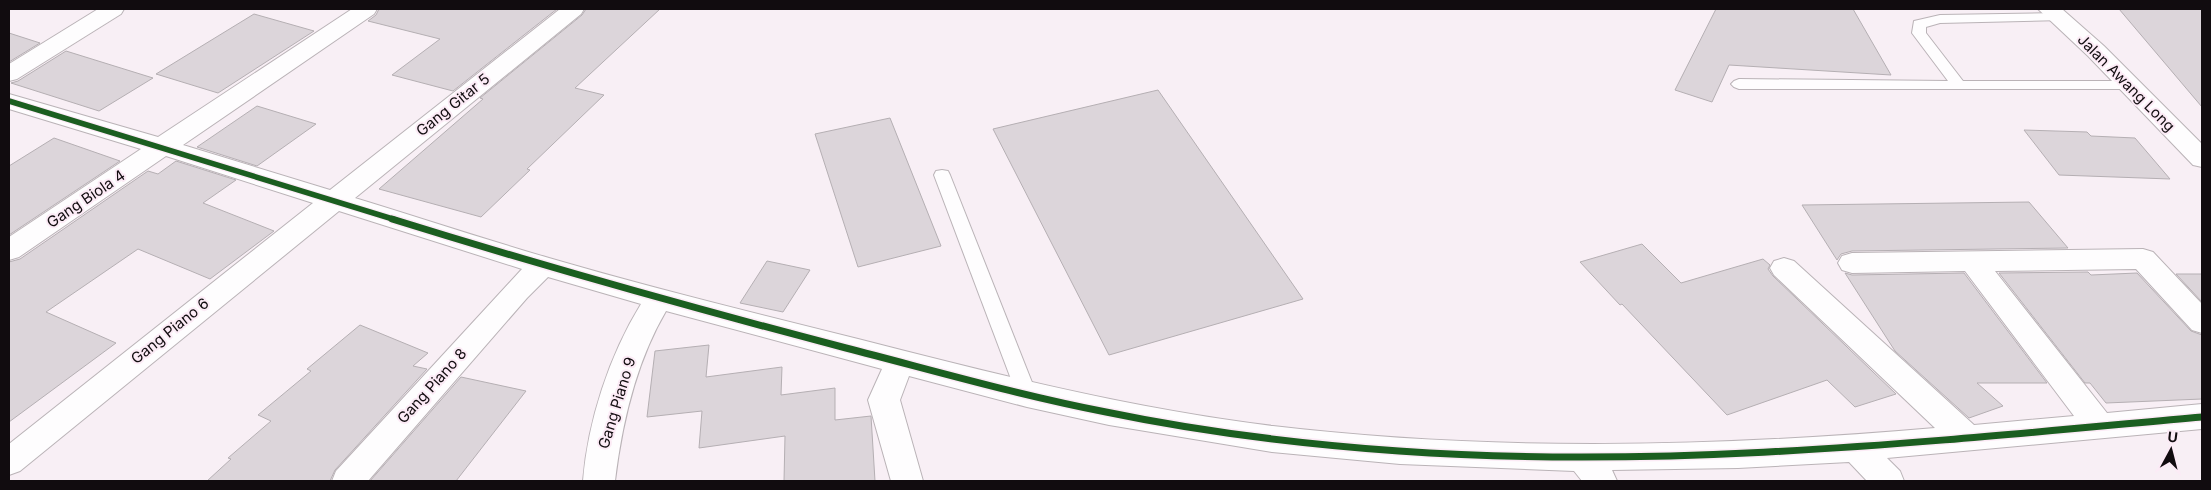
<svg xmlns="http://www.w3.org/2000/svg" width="2211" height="490" font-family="Inter,sans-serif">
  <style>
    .building { fill: #dcd5da; stroke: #b5afb3 }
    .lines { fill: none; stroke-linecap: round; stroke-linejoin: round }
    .service-casing { stroke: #bab3b7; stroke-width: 2 }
    .minor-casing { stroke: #bab3b7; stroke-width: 2 }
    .tertiary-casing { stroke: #bab3b7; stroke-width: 2 }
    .service { fill: #fefdfe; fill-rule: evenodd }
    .minor { fill: #fefdfe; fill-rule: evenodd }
    .tertiary { fill: #fefdfe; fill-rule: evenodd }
    .cycleway-far1-casing { stroke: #fcebf6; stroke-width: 8 }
    .cycleway-casing { stroke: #fcebf6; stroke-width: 10 }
    .cycleway-far1 { stroke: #1b5e20; stroke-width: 5.5 }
    .cycleway { stroke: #1b5e20; stroke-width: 7 }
    .labels { text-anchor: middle; stroke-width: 4; stroke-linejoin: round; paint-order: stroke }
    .street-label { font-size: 15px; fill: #110c0f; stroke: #fcebf6 }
  </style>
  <rect width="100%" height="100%" fill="#f8eff5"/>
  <g class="building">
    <polygon points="379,9 557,9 453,91 392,75 440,39 368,21 376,15"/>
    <polygon points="586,9 660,9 575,88 604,95 527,169 530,170 481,217 379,189 483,99 480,98 582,15"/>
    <polygon points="1716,9 1853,9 1891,75 1729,65 1712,102 1675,90"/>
    <polygon points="2119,9 2202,9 2202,107"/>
    <polygon points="254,14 314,31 218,93 156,74"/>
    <polygon points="9,33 40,43 9,62"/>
    <polygon points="66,51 153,78 99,111 11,83 18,81"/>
    <polygon points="1158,90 1303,299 1109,355 993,129"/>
    <polygon points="257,106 316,124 257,166 197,147"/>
    <polygon points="890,118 941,246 858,267 815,134"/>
    <polygon points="2024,130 2087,132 2091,136 2135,138 2170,179 2059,175"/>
    <polygon points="54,138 120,161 9,235 9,166"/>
    <polygon points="176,161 236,180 203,203 274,231 210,279 138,249 46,312 116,343 9,422 9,262 20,259 148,171 158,174"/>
    <polygon points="2029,202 2068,248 1852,251 1841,254 1837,260 1802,205"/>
    <polygon points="1642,244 1681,283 1763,259 1770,265 1768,269 1773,276 1896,394 1855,407 1827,380 1727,415 1622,304 1620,305 1580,262"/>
    <polygon points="767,261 810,270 783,312 740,303"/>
    <polygon points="2088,272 2091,275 2137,273 2191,331 2202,335 2202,399 2106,403 2090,383 2085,383 1999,273"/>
    <polygon points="1845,273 1852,275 1964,273 2047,383 1977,383 2003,406 1969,418 1895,351"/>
    <polygon points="2176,274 2202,274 2202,302"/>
    <polygon points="360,325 428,353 413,366 427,369 335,470 330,481 207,481 231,459 228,458 271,421 258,415 311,371 307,369"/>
    <polygon points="709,345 706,377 782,367 781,395 835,388 835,420 871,416 875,481 784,481 785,436 699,448 702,411 647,417 655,351"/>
    <polygon points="461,377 526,391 456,481 370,481"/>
  </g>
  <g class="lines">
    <defs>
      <g id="service">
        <polygon points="2058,13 2063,14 2065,17 2063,20 1940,23 1926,27 1926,33 1963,81 2131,81 2136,83 2139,86 2136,89 1739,89 1734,87 1731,84 1734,81 1739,79 1948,81 1912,33 1914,21 1940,15"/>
        <polygon points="942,170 948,171 950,175 1037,395 1034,400 1027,403 1020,400 1017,395 934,175 936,171"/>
      </g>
      <g id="minor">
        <polygon points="98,9 124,9 121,14 17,79 9,81 9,64"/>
        <path d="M352 9H377L374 14 183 145 330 190 560 9H584L581 14 355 198C420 218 484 239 549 258 652 288 757 314 862 340 998 375 1133 409 1273 426 1493 452 1715 447 1935 428L1774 275 1770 268 1774 261 1784 258 1794 261 1974 425 2074 416 1965 271 1852 273 1842 270 1838 263 1842 256 1852 253 2143 249 2153 252 2202 304V333L2192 330 2136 269 1995 271 2107 413 2202 404V429L1887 458 1900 471 1904 481H1867L1849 462 1738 468 1612 470 1617 481H1582L1574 471 1400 464 1272 452 1109 425 1027 407 909 376 900 400 923 481H891L868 400 882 369 666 311C636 362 622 423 615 481H583C588 421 609 356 641 304L548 277 527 298 368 481H332L336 471 522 269 339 211 20 471 9 475V444L313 203 166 156 19 257 9 260V237L141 149 9 109V94L158 137Z"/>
      </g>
      <polygon id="tertiary" points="2038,9 2062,9 2104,46 2202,144 2202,167 2193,165 2088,56"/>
    </defs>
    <use href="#service" class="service-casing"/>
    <use href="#minor" class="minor-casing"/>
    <use href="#tertiary" class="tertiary-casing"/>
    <use href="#service" class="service"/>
    <use href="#minor" class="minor"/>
    <use href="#tertiary" class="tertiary"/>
    <defs>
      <polyline id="cycleway-far1" points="9,101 396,220"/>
      <path id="cycleway" d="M392 219C543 266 693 308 846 348 932 370 1018 395 1106 412 1202 432 1301 444 1399 451 1668 470 1935 441 2202 417"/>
    </defs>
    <use href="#cycleway-far1" class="cycleway-far1-casing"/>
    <use href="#cycleway" class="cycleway-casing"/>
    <use href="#cycleway-far1" class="cycleway-far1"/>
    <use href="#cycleway" class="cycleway"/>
  </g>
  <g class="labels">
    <g class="street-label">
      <text transform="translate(2126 83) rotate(45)" y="5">Jalan Awang Long</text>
      <text transform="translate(453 105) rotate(-39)" y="5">Gang Gitar 5</text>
      <text transform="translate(86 199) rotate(-34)" y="5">Gang Biola 4</text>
      <text transform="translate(170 331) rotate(-39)" y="5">Gang Piano 6</text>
      <text transform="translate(432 386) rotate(-48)" y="5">Gang Piano 8</text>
      <text transform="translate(617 403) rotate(-73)" y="5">Gang Piano 9</text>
    </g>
  </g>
  <rect width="2211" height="490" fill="none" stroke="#110c0f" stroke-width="20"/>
  <g transform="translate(2171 450) rotate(7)" stroke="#fcebf6" stroke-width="4" paint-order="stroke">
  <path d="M0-4L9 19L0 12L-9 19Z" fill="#110c0f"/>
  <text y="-8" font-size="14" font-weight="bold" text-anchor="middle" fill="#110c0f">U</text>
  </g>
</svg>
